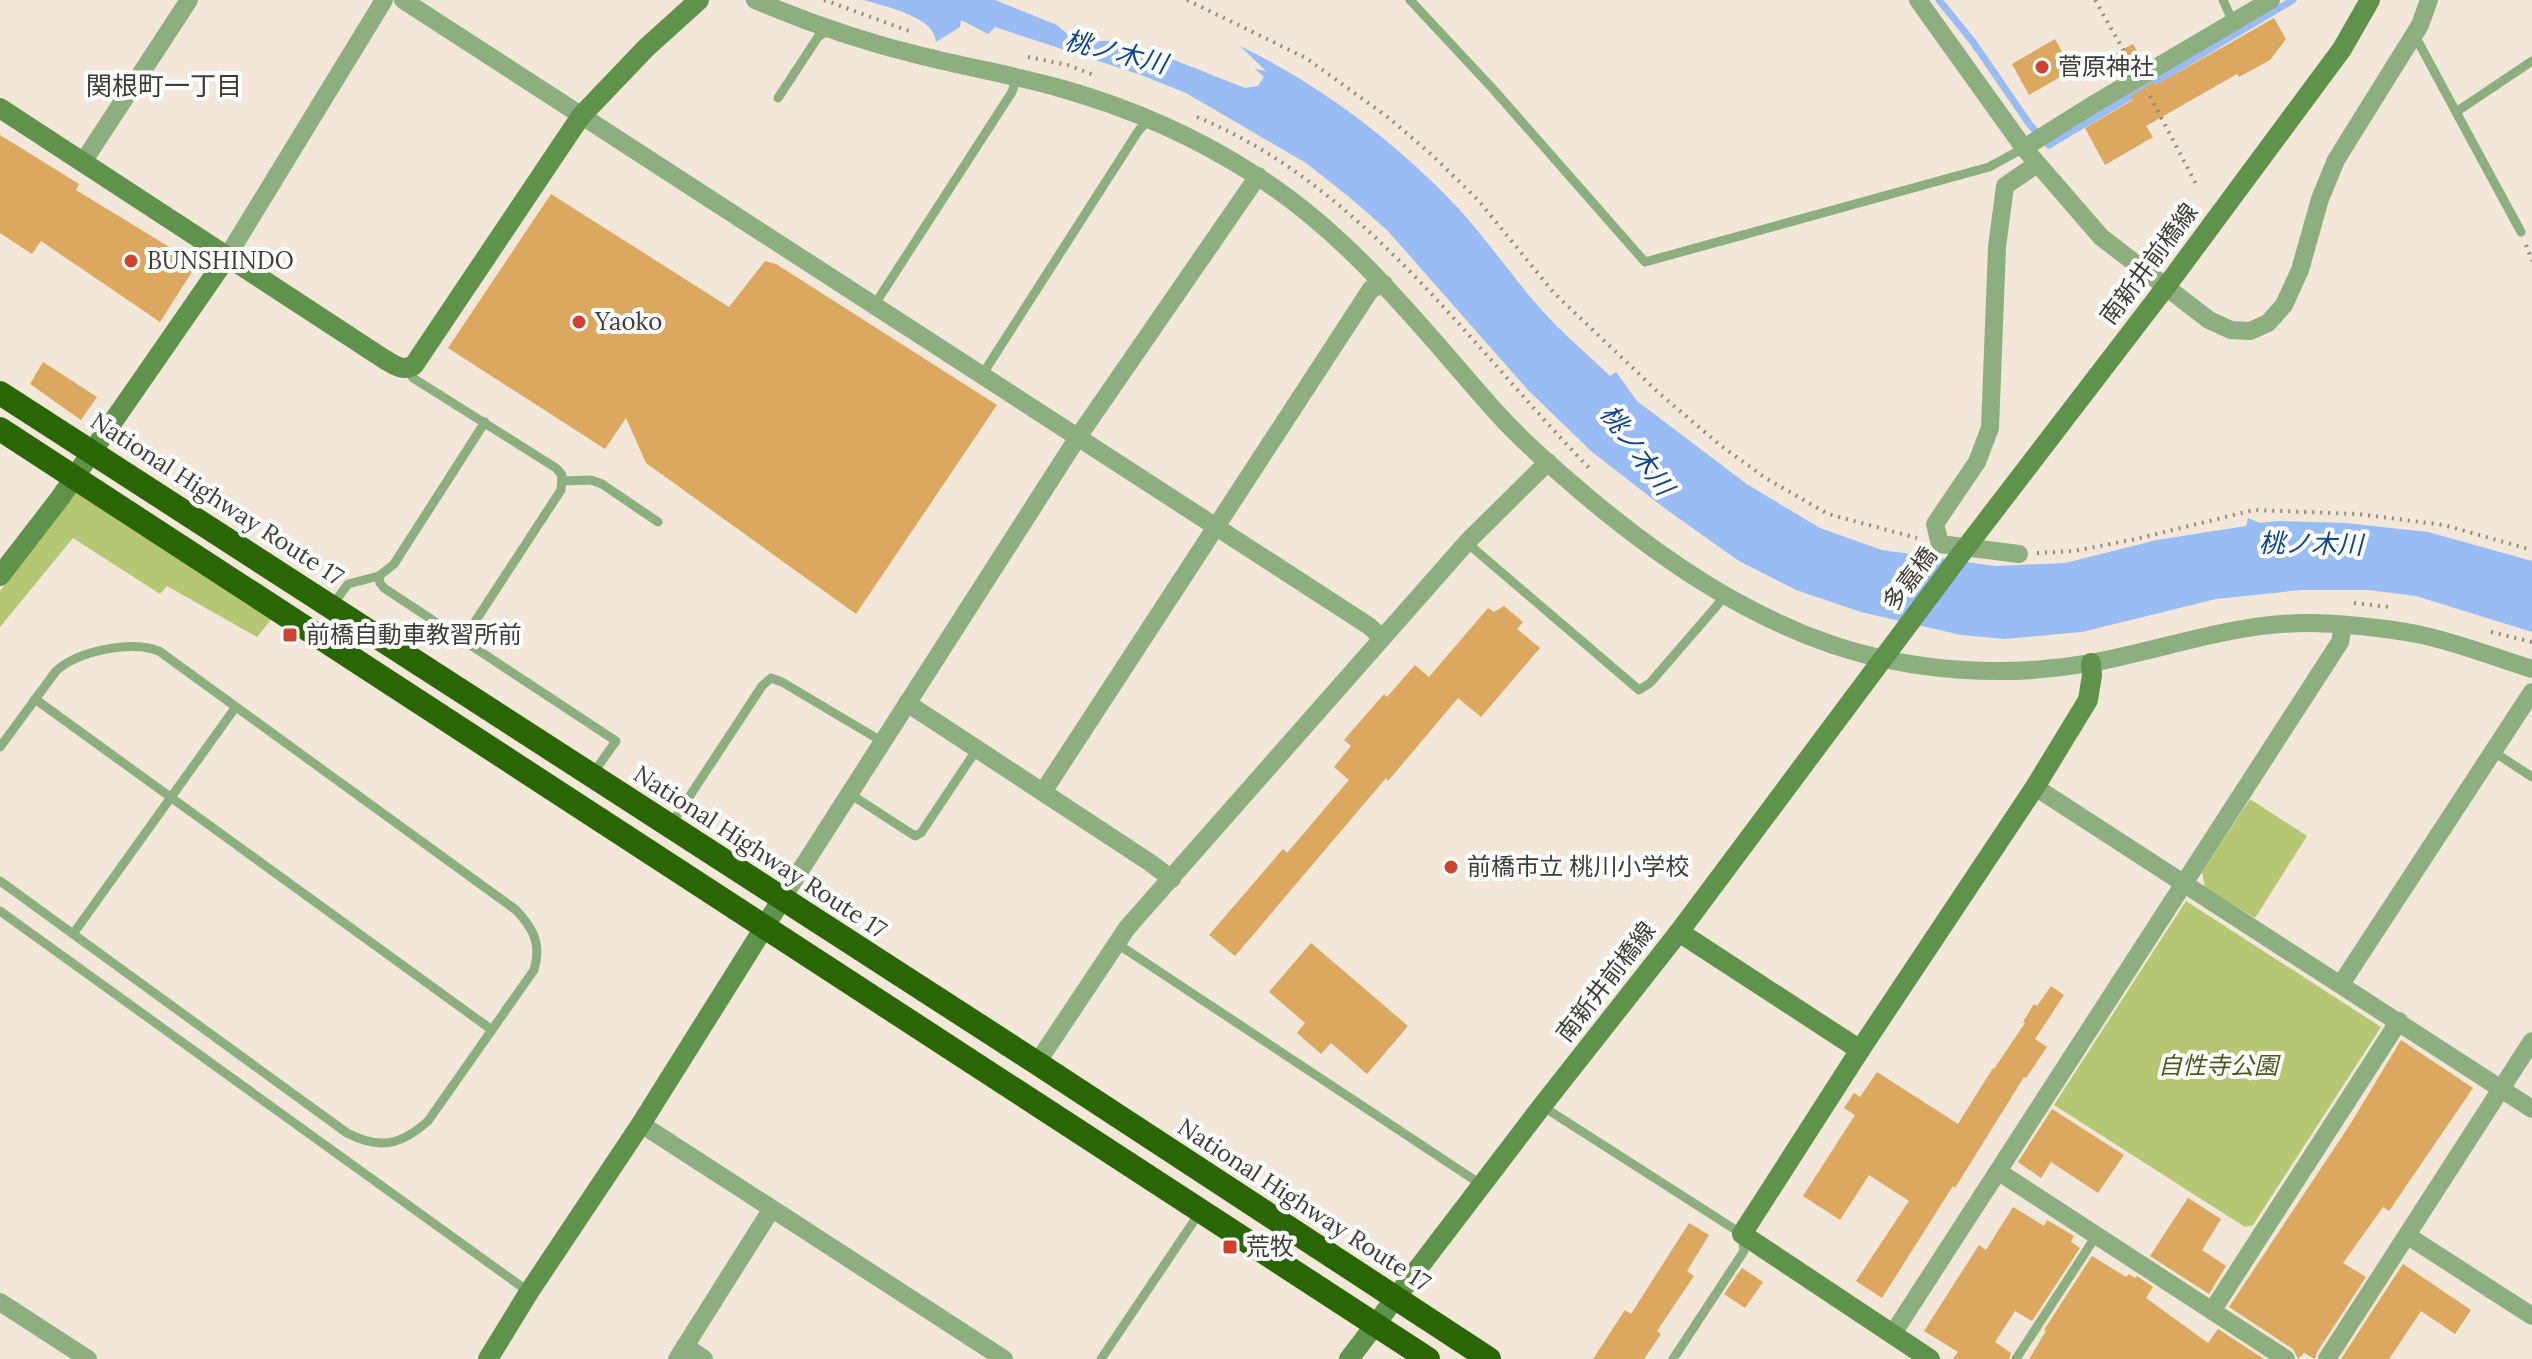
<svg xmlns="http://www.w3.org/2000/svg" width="2532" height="1359" font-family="Lora,'Noto Sans JP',serif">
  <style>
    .green { fill: #b6c773 }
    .water { fill: #98bcf3 }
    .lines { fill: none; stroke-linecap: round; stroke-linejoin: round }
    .stream { stroke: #98bcf3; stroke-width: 7 }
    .building { fill: #dca75e }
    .path { stroke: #938b82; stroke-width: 4; stroke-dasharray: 2 6; stroke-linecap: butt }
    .lane { stroke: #8daf80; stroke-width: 9 }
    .street { stroke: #8daf80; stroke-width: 18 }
    .secondary { stroke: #5f924a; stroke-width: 20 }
    .highway { stroke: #2a6603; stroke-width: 24 }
    .poi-dot { fill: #ce422f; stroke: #fff; stroke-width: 3 }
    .labels { text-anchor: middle; stroke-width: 8; stroke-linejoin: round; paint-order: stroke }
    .poi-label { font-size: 24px; fill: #3f3b35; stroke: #fff; text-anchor: start }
    .street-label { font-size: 24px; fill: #3f3b35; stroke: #fff }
    .park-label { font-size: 24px; font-style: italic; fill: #4c571a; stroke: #fff }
    .water-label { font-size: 26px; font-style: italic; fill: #0a4492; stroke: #fff }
    .neighbourhood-label { font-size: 26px; fill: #3f3b35; stroke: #fff }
  </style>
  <rect width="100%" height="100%" fill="#f2e7d9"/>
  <g class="green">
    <polygon points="78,487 274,616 257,637 167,586 160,594 73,538 0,627 0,591"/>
    <polygon points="2250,799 2307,836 2255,918 2205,888 2202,872"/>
    <polygon points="2186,901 2381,1027 2253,1225 2245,1227 2054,1105"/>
  </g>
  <path class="water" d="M864 0H995L1057 25 1075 41H1107L1154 52 1245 88 1258 86 1264 77 1255 69 1266 71 1240 46C1322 86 1397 143 1459 209 1485 238 1507 269 1532 299 1555 327 1584 351 1610 376L1616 372 1637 401 1748 485 1820 528 1882 550 1995 566 2065 563 2157 540 2246 526 2248 518 2260 523 2277 521 2345 523 2428 532 2532 561V632L2416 596 2368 590H2301L2216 599 2082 632 2005 639 1961 635 1861 612 1796 590 1739 561 1667 510 1592 452 1528 390 1387 230 1348 196 1306 163 1186 93 1141 75 995 27 988 34 961 20 960 27 936 42C935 16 885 7 864 0Z"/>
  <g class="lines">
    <polyline class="stream" points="1939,0 1973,42 2030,125 2049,145 2293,0"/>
  </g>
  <g class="building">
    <polygon points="2274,18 2286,39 2270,60 2239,77 2237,74 2146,126 2153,137 2105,165 2085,128 2133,100 2131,96 2154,82 2156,85"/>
    <polygon points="2055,39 2072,70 2029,95 2012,64"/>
    <polygon points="2133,44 2143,61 2119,75 2109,57"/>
    <polygon points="0,135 79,184 76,190 197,264 160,322 41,241 32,254 0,233"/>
    <polygon points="551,194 729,307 765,261 776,264 997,405 856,614 646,463 626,418 605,449 448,348"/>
    <polygon points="43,362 97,397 81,420 30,384"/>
    <polygon points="1504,606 1523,622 1517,629 1540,648 1481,717 1458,698 1388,781 1386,778 1235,956 1209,935 1283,849 1287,853 1349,780 1334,767 1351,746 1344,740 1384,694 1387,697 1415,665 1429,677 1488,608 1494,612"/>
    <polygon points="1311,943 1408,1026 1367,1074 1331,1043 1321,1054 1297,1033 1305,1023 1269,992"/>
    <polygon points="2051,986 2064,995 2035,1039 2047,1047 2026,1078 2024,1077 1955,1188 1953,1186 1882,1298 1856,1281 1909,1201 1869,1175 1840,1220 1803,1196 1855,1115 1844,1108 1854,1093 1860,1097 1877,1072 1958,1124 1993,1068 1994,1069 2025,1023 2023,1022 2034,1004 2037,1006"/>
    <polygon points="2401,1040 2473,1088 2389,1211 2383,1207 2343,1263 2366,1277 2317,1352 2315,1359 2304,1353 2298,1359 2293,1349 2229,1307 2351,1123"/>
    <polygon points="2052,1109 2124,1155 2098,1193 2051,1162 2041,1178 2018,1162"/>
    <polygon points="2188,1198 2221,1219 2202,1250 2226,1266 2209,1294 2150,1256"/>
    <polygon points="2013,1207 2044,1226 2047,1220 2074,1236 2071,1242 2080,1248 2032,1321 2015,1311 1995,1342 2011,1353 2009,1359 1953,1359 1958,1352 1924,1331 1979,1245 1986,1250"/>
    <polygon points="1689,1223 1709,1235 1687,1271 1694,1276 1657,1331 1661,1334 1644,1359 1593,1359 1625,1310 1631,1314"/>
    <polygon points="2092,1256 2126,1277 2129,1274 2135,1278 2137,1276 2153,1287 2146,1298 2208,1343 2218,1329 2264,1359 2029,1359 2046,1331 2044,1330"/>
    <polygon points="2403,1264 2471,1310 2455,1334 2421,1311 2389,1359 2341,1359"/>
    <polygon points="1742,1268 1763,1282 1745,1308 1724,1294"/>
  </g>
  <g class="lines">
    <g class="path">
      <polyline points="824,0 912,32"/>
      <polyline points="1187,0 1306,58 1389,118 1433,156 1478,200 1554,293 1660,394 1720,445 1764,477 1828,514 1917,538"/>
      <polyline points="2095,0 2129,60"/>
      <polyline points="1028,57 1068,65 1096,76"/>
      <polyline points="2150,96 2197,186"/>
      <path d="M1197 117C1364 186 1470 346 1592 471"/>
      <polyline points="2526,245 2532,261"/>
      <polyline points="2037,553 2074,551 2136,539 2254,510 2358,514 2444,525 2532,550"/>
      <polyline points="2354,603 2389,607"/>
      <polyline points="2491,632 2532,642"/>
    </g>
    <g class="lane">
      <polyline points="1410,0 1493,89 1645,262 1989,167 2024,148"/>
      <polyline points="2223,0 2233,22"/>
      <polyline points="2414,34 2456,112 2532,61"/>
      <polyline points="778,98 818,37 828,30"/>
      <polyline points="2456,112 2521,232"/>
      <polyline points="875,304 1012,92 1015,82 1019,80"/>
      <polyline points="407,369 413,378 556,468 562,475 561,490 463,640"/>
      <polyline points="982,375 1139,130 1149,120"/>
      <polyline points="563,481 591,480 602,484 658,522"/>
      <polyline points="1466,542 1639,690 1650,683 1720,602 1728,598"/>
      <polyline points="379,576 380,583 384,588 616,741 592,775"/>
      <polyline points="331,607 348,584 379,576 394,564 485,422"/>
      <polyline points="35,699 492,1030"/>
      <path d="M0 747 56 671C78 651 131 640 159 651L516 910C533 928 542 944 534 970L428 1121C401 1145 380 1150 347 1133L0 881"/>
      <polyline points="2494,752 2532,777"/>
      <polyline points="850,794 915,836 921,833 977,749"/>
      <polyline points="670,826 762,686 771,678 782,682 883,742"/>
      <polyline points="0,911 529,1292"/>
      <polyline points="73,934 235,708"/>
      <polyline points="1116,943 1482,1185"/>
      <polyline points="1542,1106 1742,1234 1744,1251 1673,1359"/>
      <polyline points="1101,1359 1200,1212"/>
      <polyline points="2016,1359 2096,1236"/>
    </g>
    <g class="street">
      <polyline points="403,0 1369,626 1382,638"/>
      <path d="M755 0C811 24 867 43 926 57 971 68 1018 76 1063 89 1130 108 1196 137 1255 175 1352 236 1422 329 1497 413 1524 443 1555 469 1585 495 1660 558 1740 613 1833 645 1914 672 2006 678 2090 663 2163 650 2232 623 2307 623 2338 623 2386 628 2417 634 2456 642 2494 657 2532 669"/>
      <polyline points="1918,0 2024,148 2101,237 2209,320 2231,330 2250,331 2268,323 2284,305 2300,270 2320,199 2336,160 2420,25 2429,0"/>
      <polyline points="2024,148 2094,104 2271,0"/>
      <polyline points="83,162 189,0"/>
      <polyline points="227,257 384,0"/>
      <polyline points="2019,554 1940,544 1935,524 1977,462 1990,428 1997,247 2005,186 2037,164"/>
      <polyline points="907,703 1149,862 1172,879"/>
      <polyline points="2035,787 2532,1109"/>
      <polyline points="1043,792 1371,289 1384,284"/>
      <polyline points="782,899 1078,437 1258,176"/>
      <polyline points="2341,984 2532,692"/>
      <polyline points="1037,1063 1127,928 1468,541 1548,462"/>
      <polyline points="641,1124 1004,1359"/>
      <polyline points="1999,1172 2286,1359"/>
      <polyline points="2408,1236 2532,1316"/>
      <polyline points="0,1302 88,1359"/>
      <polyline points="2212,1311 2399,1021"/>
      <polyline points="1892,1335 2340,642 2343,626"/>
      <polyline points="685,1346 704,1359"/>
      <polyline points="677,1359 771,1210"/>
      <polyline points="2327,1359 2532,1041"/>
    </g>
    <g class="secondary">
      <path d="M0 108 384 359C395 365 402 372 414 365L581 116 646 48 699 0"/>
      <polyline points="0,576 60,498 227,257"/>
      <polyline points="1679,932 1860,1050"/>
      <polyline points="488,1359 529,1292 641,1124 782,899"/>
      <polyline points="1349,1359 1542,1106 1679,932 1961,554 2165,288 2342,49 2370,0"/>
      <polyline points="1930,1359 1742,1234 1860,1050 2035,787 2088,700 2092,675 2091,663"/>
    </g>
    <g class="highway">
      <polyline points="0,393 1037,1063 1489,1359"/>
      <polyline points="0,429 1428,1359"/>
    </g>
  </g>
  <g class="poi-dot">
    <circle cx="2042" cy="67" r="8"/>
    <circle cx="131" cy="261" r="8"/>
    <circle cx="579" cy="322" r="8"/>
    <rect x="282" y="627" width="16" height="16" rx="4"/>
    <circle cx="1451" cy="867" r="8"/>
    <rect x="1222" y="1239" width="16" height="16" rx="4"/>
  </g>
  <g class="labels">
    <g class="poi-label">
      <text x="2058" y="75">菅原神社</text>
      <text x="147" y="269">BUNSHINDO</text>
      <text x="595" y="330">Yaoko</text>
      <text x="306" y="643">前橋自動車教習所前</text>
      <text x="1467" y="875">前橋市立 桃川小学校</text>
      <text x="1246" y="1255">荒牧</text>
    </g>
    <g class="street-label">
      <text transform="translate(2149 264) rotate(-53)" y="8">南新井前橋線</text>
      <text transform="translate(217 499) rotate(33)" y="8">National Highway Route 17</text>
      <text transform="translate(1910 579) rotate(-53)" y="8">多嘉橋</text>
      <text transform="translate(760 852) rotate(33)" y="8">National Highway Route 17</text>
      <text transform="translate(1606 982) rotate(-52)" y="8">南新井前橋線</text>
      <text transform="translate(1304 1205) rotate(33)" y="8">National Highway Route 17</text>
    </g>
    <g class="park-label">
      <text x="2218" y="1074">自性寺公園</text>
    </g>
    <g class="water-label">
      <text transform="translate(1116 52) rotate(14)" y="9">桃ノ木川</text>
      <text transform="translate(1637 450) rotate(54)" y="9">桃ノ木川</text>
      <text transform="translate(2311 544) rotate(1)" y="9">桃ノ木川</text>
    </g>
    <g class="neighbourhood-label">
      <text x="164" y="95">関根町一丁目</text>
    </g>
  </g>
</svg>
